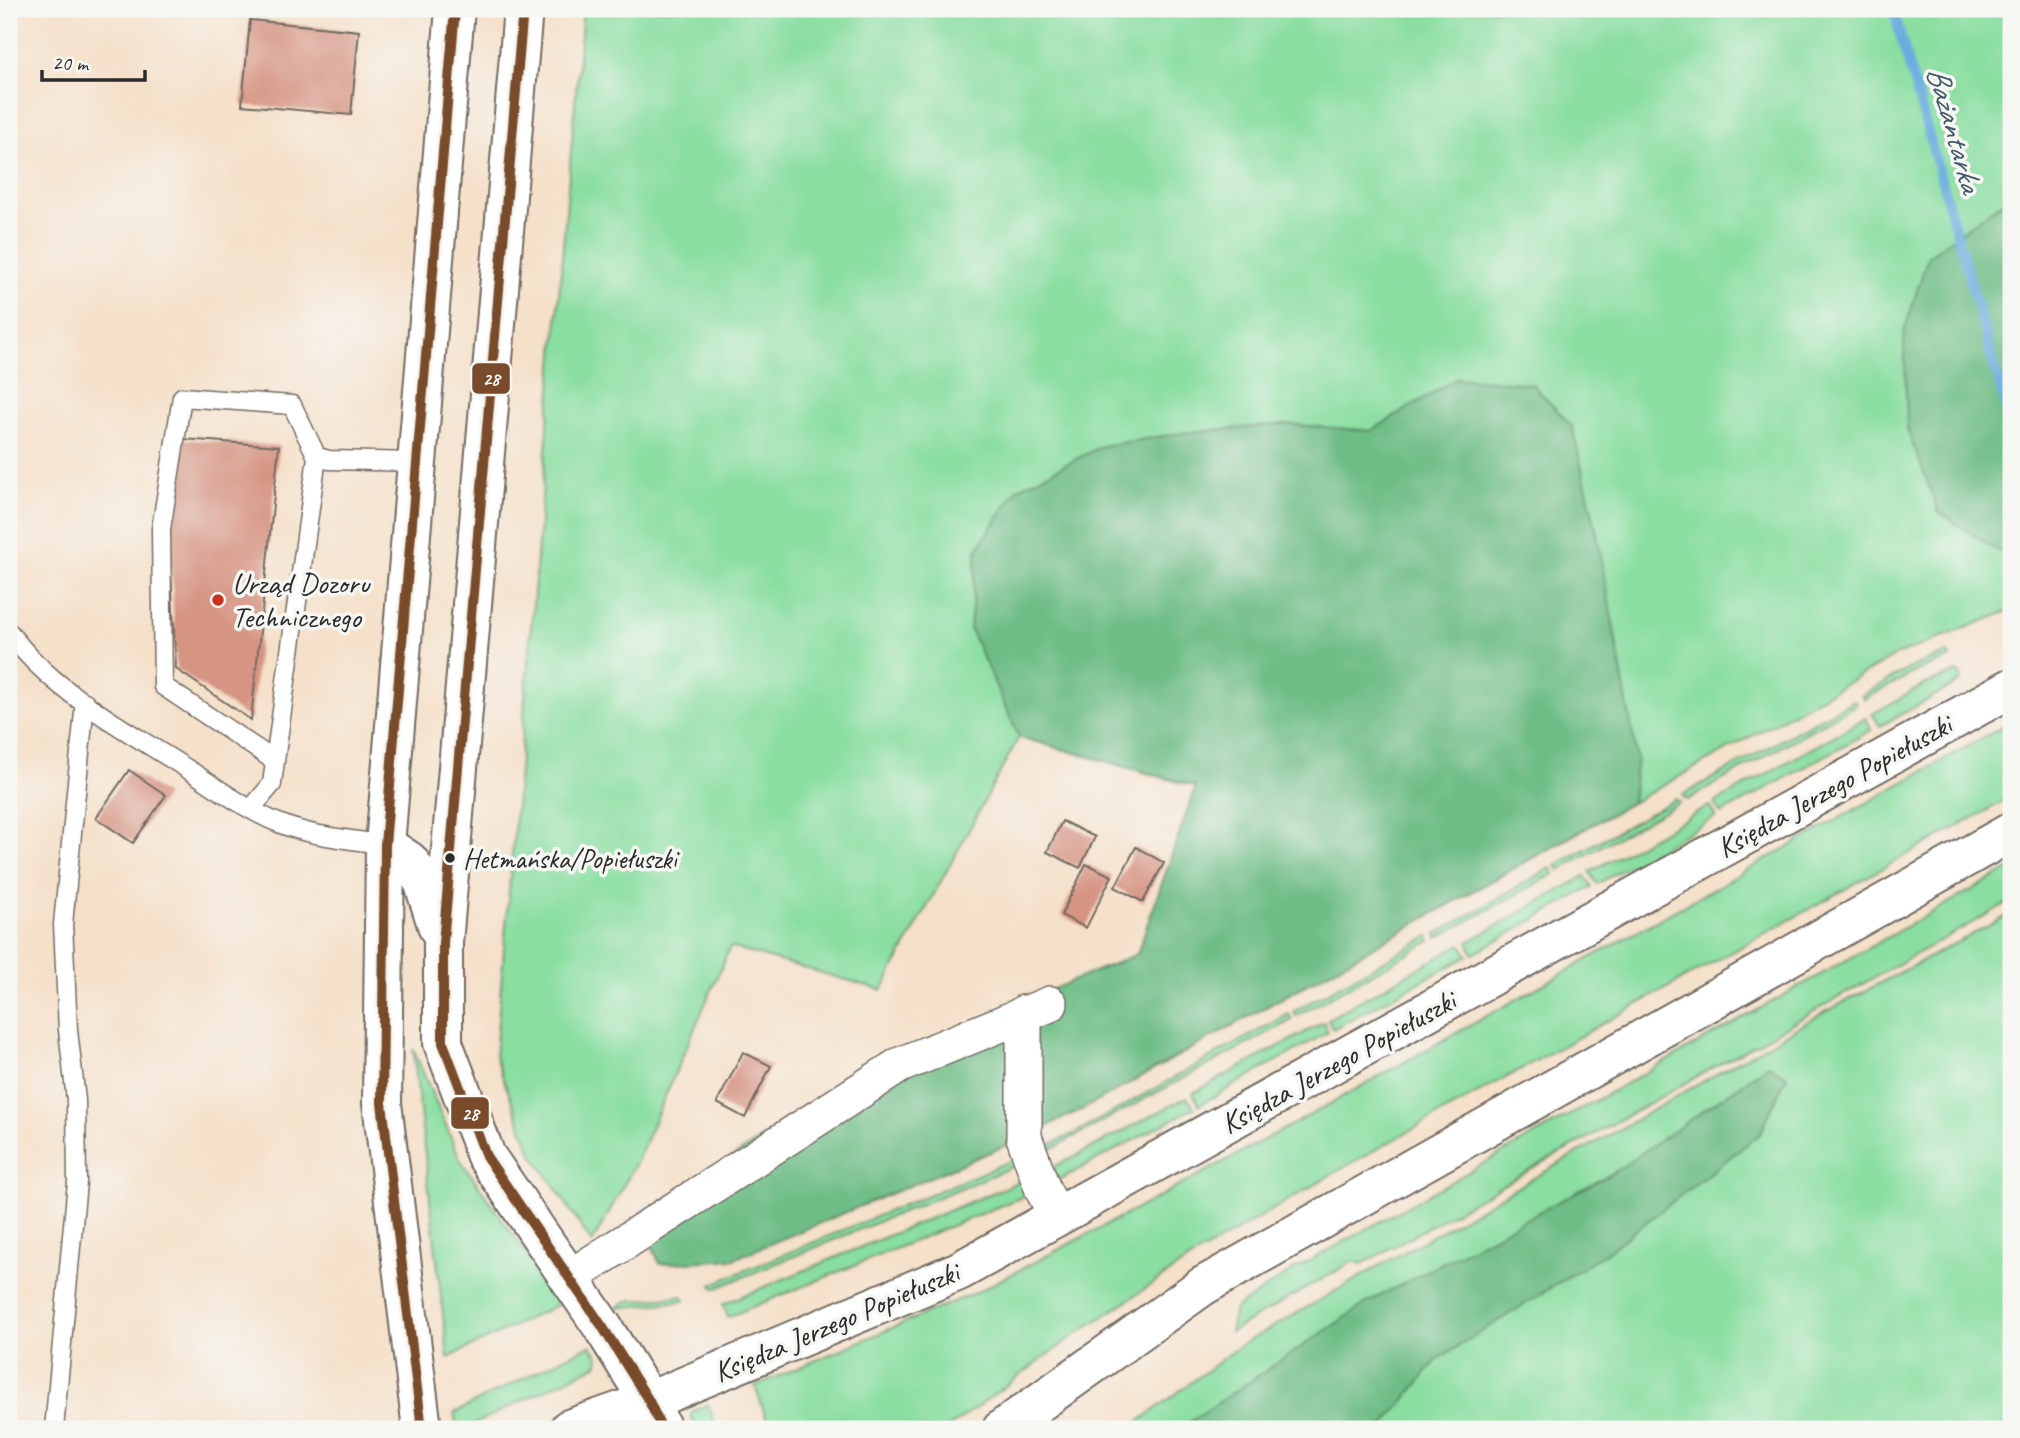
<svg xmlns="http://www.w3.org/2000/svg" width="2020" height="1438" font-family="Caveat,sans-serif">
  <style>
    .green { fill: #89dea0; stroke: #5a8466; stroke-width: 2 }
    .forest { fill: #6ebd86; stroke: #4c7458; stroke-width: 2 }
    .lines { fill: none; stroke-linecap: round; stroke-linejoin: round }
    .stream { stroke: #69acde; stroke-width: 10 }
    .building { fill: #d69483 }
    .service-casing { stroke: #726a62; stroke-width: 21 }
    .minor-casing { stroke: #726a62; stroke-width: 38 }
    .secondary-casing { stroke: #726a62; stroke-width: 42 }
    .service { stroke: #fff; stroke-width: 18 }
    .minor { stroke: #fff; stroke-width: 35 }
    .secondary { stroke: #fff; stroke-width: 38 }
    .bus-1-casing { stroke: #f6f6f2; stroke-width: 16 }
    .bus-1 { stroke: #7a4b2a; stroke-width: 10 }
    .poi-dot { fill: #c8321e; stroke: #f6f6f2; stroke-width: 2.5 }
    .bus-dot { fill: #2b2b2b; stroke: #f6f6f2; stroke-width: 2.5 }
    .labels { text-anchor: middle; stroke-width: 7; stroke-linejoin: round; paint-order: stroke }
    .bus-label { font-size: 28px; fill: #2b2b2b; stroke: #f6f6f2; text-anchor: start }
    .poi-label { font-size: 30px; fill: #2b2b2b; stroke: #f6f6f2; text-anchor: start }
    .street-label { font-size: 30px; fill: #2b2b2b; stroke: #f6f6f2 }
    .water-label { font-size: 32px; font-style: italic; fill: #41586a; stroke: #f6f6f2 }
    .line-badge { stroke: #f6f6f2; stroke-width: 2.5 }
    .badge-label { font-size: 19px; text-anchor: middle; font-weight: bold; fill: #fff }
  </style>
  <rect width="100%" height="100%" fill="#f6f6f2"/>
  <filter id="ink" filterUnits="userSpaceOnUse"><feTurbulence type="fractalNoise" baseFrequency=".0143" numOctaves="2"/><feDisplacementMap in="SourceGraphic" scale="14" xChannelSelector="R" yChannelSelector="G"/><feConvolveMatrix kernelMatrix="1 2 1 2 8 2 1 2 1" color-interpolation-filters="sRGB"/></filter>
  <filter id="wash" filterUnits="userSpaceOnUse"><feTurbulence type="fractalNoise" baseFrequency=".00686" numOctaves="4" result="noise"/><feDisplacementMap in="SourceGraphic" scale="28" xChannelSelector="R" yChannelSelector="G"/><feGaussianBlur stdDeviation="1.57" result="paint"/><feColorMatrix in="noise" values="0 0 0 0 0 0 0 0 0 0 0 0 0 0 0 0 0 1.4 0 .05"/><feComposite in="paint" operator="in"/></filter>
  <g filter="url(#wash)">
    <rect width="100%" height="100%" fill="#f5e0c9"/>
    <g class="green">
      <polygon points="583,9 2011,9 2011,610 1897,655 1083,1109 1196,787 1019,737 882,990 730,947 636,1163 592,1243 531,1151 495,1057"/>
      <polygon points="1948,653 1950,658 1917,671 1864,699 1862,695 1916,665"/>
      <polygon points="1958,672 1961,677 1960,682 1880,726 1872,714 1926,684"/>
      <polygon points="1854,700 1857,704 1687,800 1682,795"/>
      <polygon points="1866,718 1871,730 1721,814 1714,803"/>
      <polygon points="2011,722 2011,797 1341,1169 1201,1252 1072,1337 947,1429 770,1429 755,1386 979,1291 1142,1206 1312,1114"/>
      <polygon points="1676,799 1679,803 1559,870 1556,865"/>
      <polygon points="1709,806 1716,817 1597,884 1590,872"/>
      <polygon points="1551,868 1554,874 1437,938 1436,934"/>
      <polygon points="2011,868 2011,901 1362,1264 1354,1261 1230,1332 1235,1309 1288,1273"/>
      <polygon points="1585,876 1592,887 1473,954 1468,942"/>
      <polygon points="2011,914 2011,1429 1129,1429 1241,1345 1816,1017"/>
      <polygon points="1429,936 1430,941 1296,1016 1294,1011"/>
      <polygon points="1461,944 1468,956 1333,1029 1328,1019"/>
      <polygon points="1289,1014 1292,1020 1042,1154 1040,1149 1073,1134"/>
      <polygon points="1324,1022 1328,1032 1199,1105 1193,1093"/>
      <polygon points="413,1049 460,1159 561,1303 448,1358"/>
      <polygon points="1187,1097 1194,1108 1059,1180 1052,1175 1050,1168 1076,1156"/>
      <polygon points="1020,1157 1022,1163 714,1289 712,1284"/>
      <polygon points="1028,1178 1029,1194 728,1317 723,1304"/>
      <polygon points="682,1296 685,1301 616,1308 627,1301"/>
      <polygon points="590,1345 599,1357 598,1363 595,1366 464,1429 457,1426 454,1413"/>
      <polygon points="708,1404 717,1429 696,1429 691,1416 693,1411"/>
    </g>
    <g class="forest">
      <polygon points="2011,196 2011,549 1998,551 1939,512 1907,429 1904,332 1928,256"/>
      <polygon points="1457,378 1532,384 1572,426 1596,529 1637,759 1632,802 1083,1109 1007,1145 734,1259 660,1264 639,1216 893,1056 1137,954 1196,786 1019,737 970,629 977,549 1017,489 1102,446 1182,433 1287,424 1371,431"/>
      <polygon points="1769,1065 1787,1076 1760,1134 1610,1250 1437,1360 1381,1429 1179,1429 1368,1302 1613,1173"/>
    </g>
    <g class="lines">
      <polyline class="stream" points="1893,9 2011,425"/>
    </g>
    <g id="blocks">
      <g class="building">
        <polygon points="250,20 359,31 351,115 242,105"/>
        <polygon points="183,439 279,446 251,720 176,669 169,531"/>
        <polygon points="129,770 166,795 133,843 96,818"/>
        <polygon points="1062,821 1095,837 1080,868 1047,852"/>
        <polygon points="1136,847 1164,863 1143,902 1115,887"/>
        <polygon points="1086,864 1112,876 1086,928 1061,915"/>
        <polygon points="743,1052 771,1066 745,1118 717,1103"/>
      </g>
    </g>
  </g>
  <g filter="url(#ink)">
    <use href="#blocks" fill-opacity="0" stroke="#726a62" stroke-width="2"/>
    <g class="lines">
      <defs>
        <g id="service">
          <polyline points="317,457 329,460 417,462"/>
          <path d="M9 632C53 693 127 730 189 770 219 789 248 811 281 824 313 837 351 839 385 845"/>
          <polyline points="251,809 272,784 275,761 317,457 292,405 182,397 161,529 163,686 275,761"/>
          <polyline points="54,1429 77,1182 76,1100 68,1030 63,924 85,702"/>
        </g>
        <g id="minor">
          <polyline points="1024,1013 1024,1137 1043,1190 1057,1217"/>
          <polyline points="569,1278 900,1065 1050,1004"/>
        </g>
        <g id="secondary">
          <polyline points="523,9 443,943 443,1043 486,1156 602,1326 649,1401 662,1429"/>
          <polyline points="385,845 409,861 423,881 438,928"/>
          <polyline points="422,1429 382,1103 385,845 455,9"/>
          <polyline points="569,1429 649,1401 959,1271 2011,688"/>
          <polyline points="1002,1429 1203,1286 2011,832"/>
        </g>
      </defs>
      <use href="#service" class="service-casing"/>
      <use href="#minor" class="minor-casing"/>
      <use href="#secondary" class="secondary-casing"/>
      <use href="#service" class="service"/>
      <use href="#minor" class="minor"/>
      <use href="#secondary" class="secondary"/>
      <defs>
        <g id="bus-1">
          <polyline points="523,9 443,943 443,1043 486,1156 602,1326 649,1401 662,1429"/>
          <polyline points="422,1429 382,1103 385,845 455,9"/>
        </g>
      </defs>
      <use href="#bus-1" class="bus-1-casing"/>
      <use href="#bus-1" class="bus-1"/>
    </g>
  </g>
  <circle class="poi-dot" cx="218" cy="600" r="7"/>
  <circle class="bus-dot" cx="450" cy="858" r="6"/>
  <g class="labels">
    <g class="bus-label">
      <text x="463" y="868">Hetmańska/Popiełuszki</text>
    </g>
    <g class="poi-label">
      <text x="232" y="593">Urząd Dozoru<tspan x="232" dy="34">Technicznego</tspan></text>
    </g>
    <g class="street-label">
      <text transform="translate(1834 786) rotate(-29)" y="10">Księdza Jerzego Popiełuszki</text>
      <text transform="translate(1338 1062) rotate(-29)" y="10">Księdza Jerzego Popiełuszki</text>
      <text transform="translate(836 1322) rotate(-23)" y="10">Księdza Jerzego Popiełuszki</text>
    </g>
    <g class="water-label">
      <text transform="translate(1955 129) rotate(74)" y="11">Bażantarka</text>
    </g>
  </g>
  <g class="line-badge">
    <rect x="471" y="362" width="40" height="33" rx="7" fill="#7a4b2a"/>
    <rect x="450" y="1096" width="40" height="34" rx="7" fill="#7a4b2a"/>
  </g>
  <g class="badge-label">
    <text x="491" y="385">28</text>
    <text x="470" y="1120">28</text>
  </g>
  <rect width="2020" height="1438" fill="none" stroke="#f6f6f2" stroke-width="35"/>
  <path d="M42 70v10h103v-10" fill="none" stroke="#2b2b2b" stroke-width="3.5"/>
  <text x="52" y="70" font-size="21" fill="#2b2b2b" stroke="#f6f6f2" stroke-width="5" paint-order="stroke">20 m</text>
</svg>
